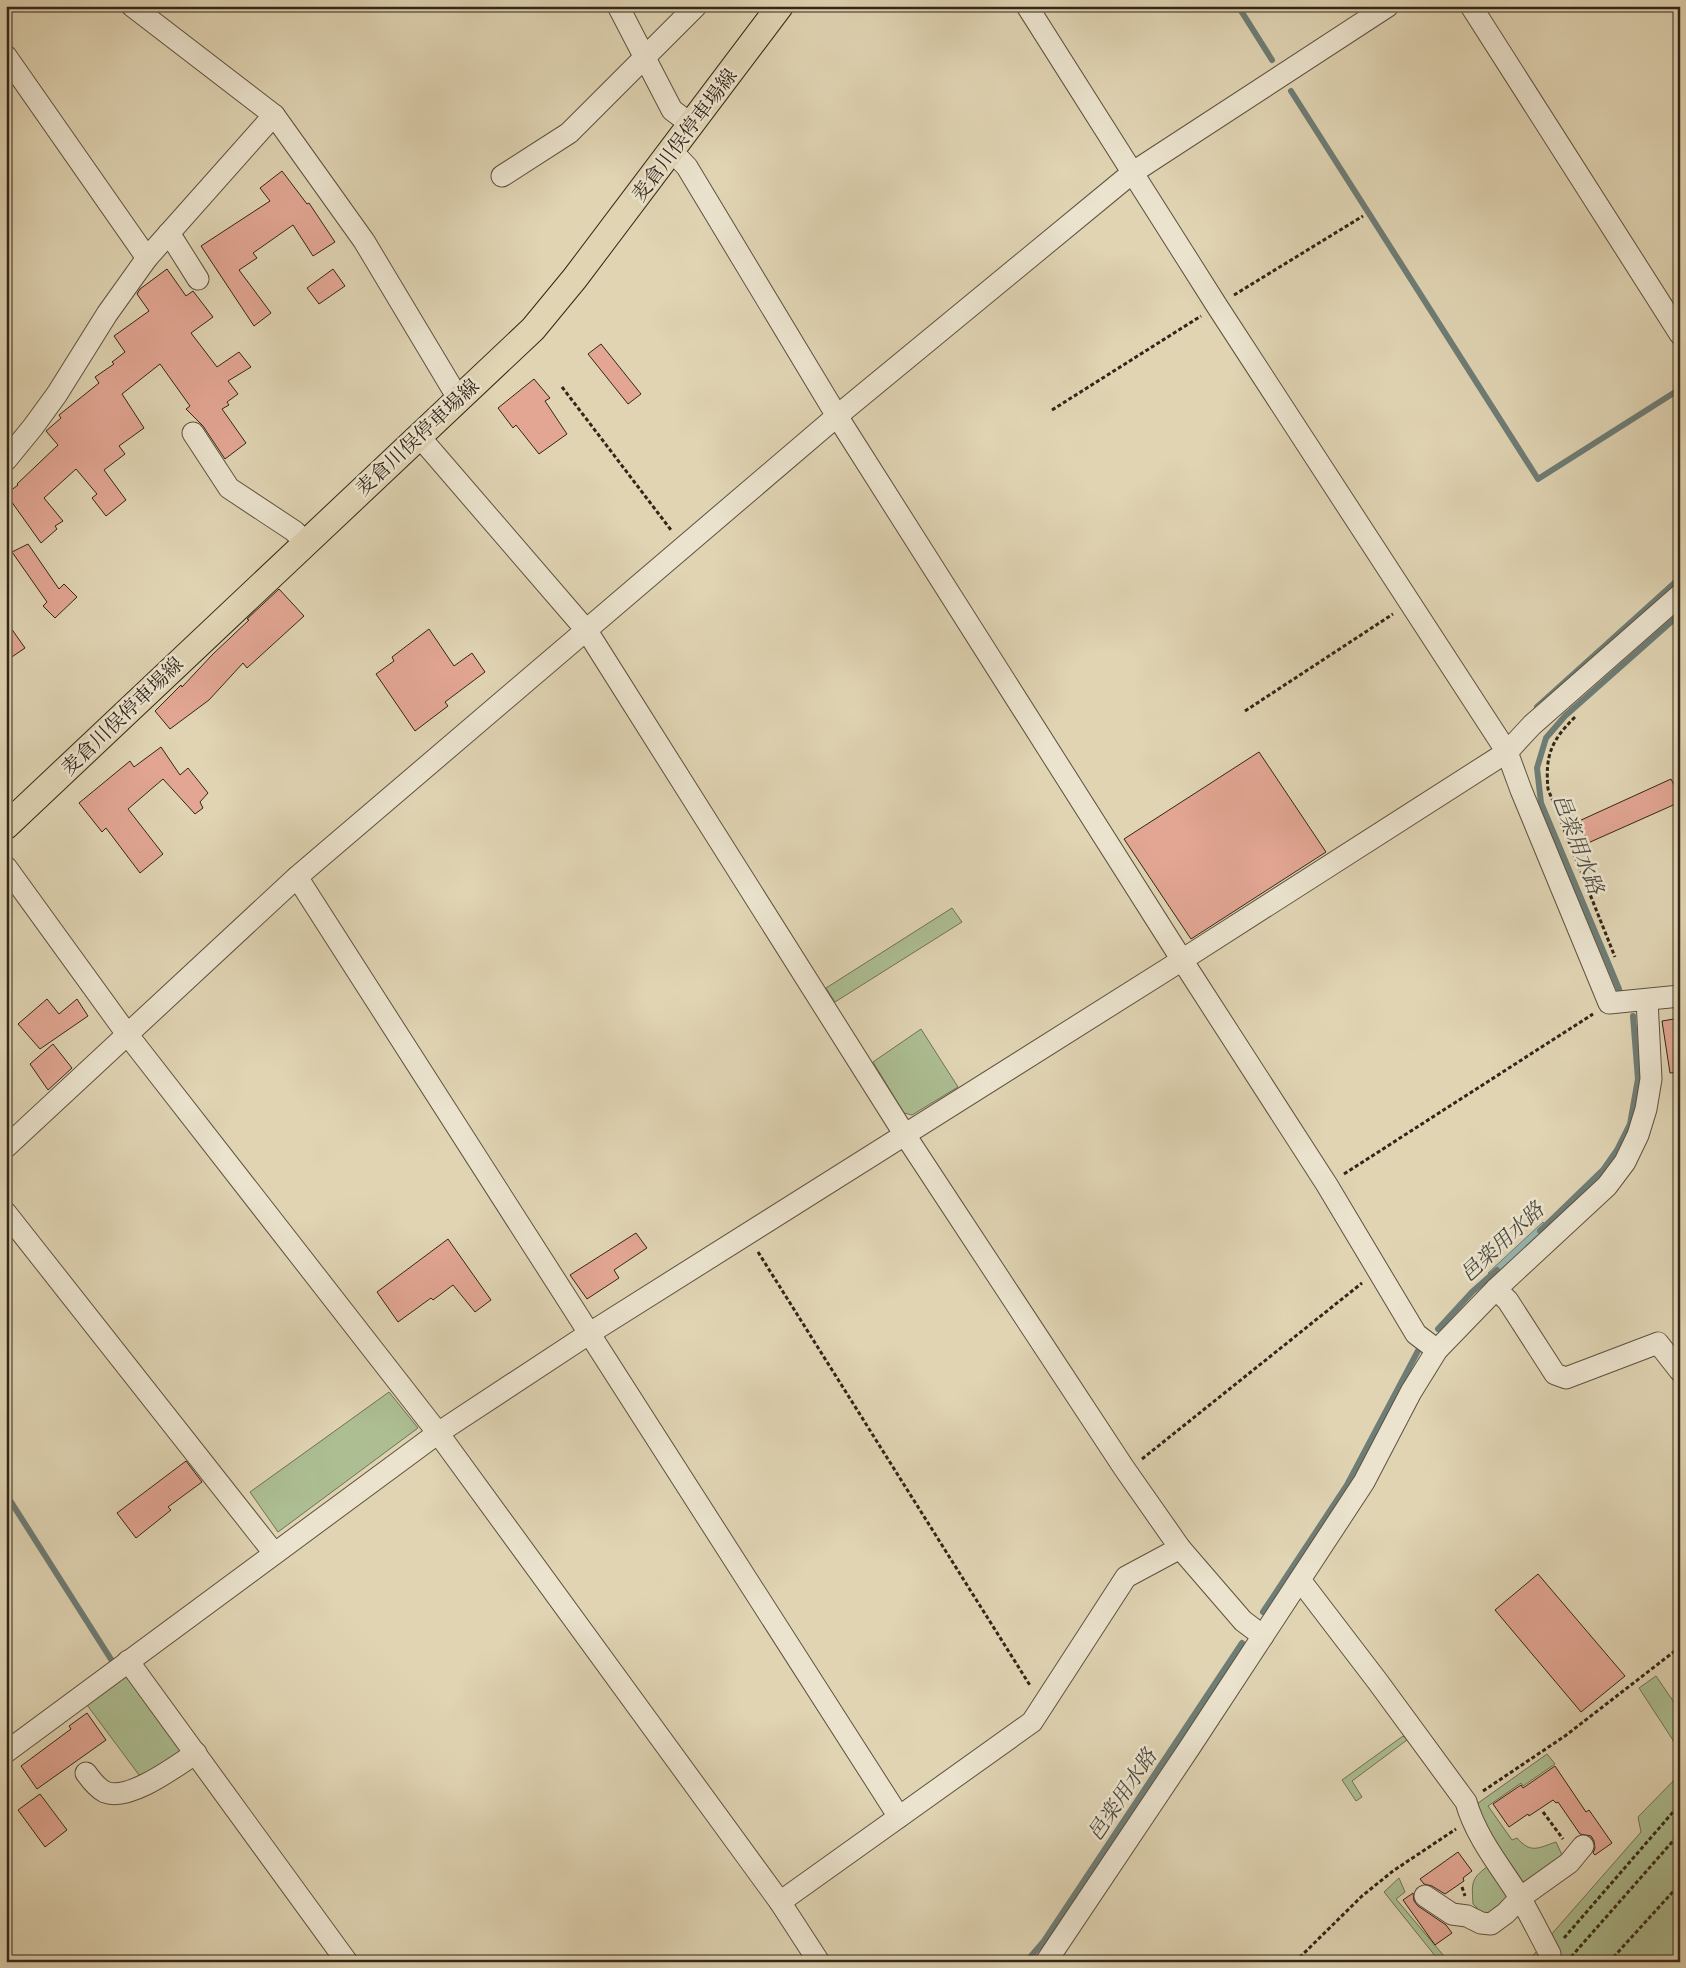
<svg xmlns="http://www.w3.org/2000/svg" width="1686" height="1968" font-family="'IM FELL English','Noto Serif JP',serif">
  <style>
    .green { fill: #acbe92; stroke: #707255 }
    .water { fill: #96b7b4; stroke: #6e7d76 }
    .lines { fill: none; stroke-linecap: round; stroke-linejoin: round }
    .stream { stroke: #6e7d76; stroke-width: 6 }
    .building { fill: #e2a693; stroke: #332618 }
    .minor-casing { stroke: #5e523f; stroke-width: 23 }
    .major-casing { stroke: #332618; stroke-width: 28 }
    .path { stroke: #332618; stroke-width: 3; stroke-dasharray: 4 2.5; stroke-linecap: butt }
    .minor { stroke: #ebe3ce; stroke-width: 21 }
    .major { stroke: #e0d4b3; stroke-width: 26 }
    .labels { text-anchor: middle; stroke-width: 5; stroke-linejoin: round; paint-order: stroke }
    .street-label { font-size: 20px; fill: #332618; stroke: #ebe3ce }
    .water-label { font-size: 21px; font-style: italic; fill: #4c4a3f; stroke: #ebe3ce }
  </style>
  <rect width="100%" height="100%" fill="#e0d4b3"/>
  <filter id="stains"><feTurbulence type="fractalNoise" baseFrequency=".004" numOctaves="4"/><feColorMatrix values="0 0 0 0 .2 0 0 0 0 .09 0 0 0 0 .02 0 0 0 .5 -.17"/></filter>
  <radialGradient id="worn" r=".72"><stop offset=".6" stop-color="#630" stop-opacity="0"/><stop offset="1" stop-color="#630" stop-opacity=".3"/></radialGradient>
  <g class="green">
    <polygon points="952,908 962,922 835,1002 826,988"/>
    <polygon points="921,1029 958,1087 912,1115 904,1113 873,1062"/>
    <polygon points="389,1392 418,1428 278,1532 250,1492"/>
    <polygon points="128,1675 187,1747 142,1779 87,1705"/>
    <polygon points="1656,1676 1680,1711 1680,1751 1639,1688"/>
    <polygon points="1403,1736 1407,1740 1352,1781 1362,1797 1356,1801 1342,1780"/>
    <path d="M1547 1754 1555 1764 1523 1786 1521 1783 1488 1806 1512 1840 1517 1838C1531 1854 1538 1848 1556 1842L1563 1857 1526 1884 1519 1879 1476 1813 1474 1806Z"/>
    <polygon points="1680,1774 1680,1962 1524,1962 1529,1960 1641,1832 1638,1817"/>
    <path d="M1487 1867 1510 1898 1485 1916 1473 1904C1472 1885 1470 1879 1487 1867Z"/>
    <polygon points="1399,1878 1405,1892 1396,1899 1449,1962 1440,1962 1384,1892"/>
  </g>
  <polygon class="water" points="1543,1222 1549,1228 1494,1279 1488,1273"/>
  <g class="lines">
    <g class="stream">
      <polyline points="1238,6 1272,60"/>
      <polyline points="1291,91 1538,479 1680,389"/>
      <polyline points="1537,707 1680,578"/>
      <polyline points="1619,989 1541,803 1537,768 1546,738 1565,716 1680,614"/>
      <polyline points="1540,1231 1603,1170 1617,1150 1630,1124 1638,1079 1633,1016"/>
      <polyline points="1438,1329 1472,1292 1497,1270"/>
      <polyline points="6,1494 114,1664"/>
      <polyline points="1263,1612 1347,1485 1419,1349"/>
      <polyline points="1026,1962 1044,1941 1242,1643"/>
    </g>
  </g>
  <g class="building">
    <polygon points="282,171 307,204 309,203 335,242 313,256 293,225 253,253 257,258 239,270 271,313 254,326 201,246 270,201 260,188"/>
    <polygon points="167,269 186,296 193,291 213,317 191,333 217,367 239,352 251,367 228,381 238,394 227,402 229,405 222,409 246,443 225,459 203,426 186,409 190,406 160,364 122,394 144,428 119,446 125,454 104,470 126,500 106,516 92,498 97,494 76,469 44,498 63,521 55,526 57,529 41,543 6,494 18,485 17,484 58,445 46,431 61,418 59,415 99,383 95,377 114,364 112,362 125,352 114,336 149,311 137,294 140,289"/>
    <polygon points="333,269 345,286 319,304 307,288"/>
    <polygon points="601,344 641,394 628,404 588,354"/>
    <polygon points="534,379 550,398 545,401 567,434 539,454 516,425 513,428 498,408"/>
    <polygon points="28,544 59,589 64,584 77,597 55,618 43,606 47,602 12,552"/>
    <polygon points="279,589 304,616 247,668 243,663 209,700 170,729 155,711 181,685 182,687 213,654 249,620 247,619"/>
    <polygon points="6,621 25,648 6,661"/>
    <polygon points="429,629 454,666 472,653 485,672 445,702 448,706 415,731 376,674 394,661 392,657"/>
    <polygon points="161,747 180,775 188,768 208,793 200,802 203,808 195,814 163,779 128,809 163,854 140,873 106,828 102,832 79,803 130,761 134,767"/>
    <polygon points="1259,752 1326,852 1191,939 1124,839"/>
    <polygon points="1671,779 1680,796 1680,802 1588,843 1579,821"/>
    <polygon points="47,999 59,1014 77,999 88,1016 40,1049 18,1024"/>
    <polygon points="1680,1018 1680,1072 1670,1073 1662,1021"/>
    <polygon points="53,1044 72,1068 48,1090 30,1064"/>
    <polygon points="636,1233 647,1248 614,1270 619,1278 587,1299 570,1275"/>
    <polygon points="448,1239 491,1300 475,1312 453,1285 433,1300 431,1298 398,1322 377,1292"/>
    <polygon points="186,1461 202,1482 168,1507 171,1510 136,1538 117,1513"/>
    <polygon points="1538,1574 1625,1676 1581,1712 1495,1610"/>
    <polygon points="87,1713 106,1740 37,1789 21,1766 71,1729 69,1726"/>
    <polygon points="1555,1766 1586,1812 1589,1810 1612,1843 1595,1855 1593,1853 1595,1848 1594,1841 1591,1836 1580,1834 1558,1802 1556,1803 1553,1800 1529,1816 1528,1814 1509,1827 1493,1804 1521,1785 1523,1788"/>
    <polygon points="40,1794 67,1830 45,1847 18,1810"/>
    <polygon points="1458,1852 1472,1871 1463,1878 1464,1881 1445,1894 1432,1886 1424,1884 1420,1879"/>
    <polygon points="1413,1893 1414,1901 1418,1906 1446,1925 1452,1933 1435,1945 1403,1900"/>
  </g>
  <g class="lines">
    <defs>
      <g id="minor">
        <polyline points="132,6 274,115 364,241 458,398"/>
        <polyline points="618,6 672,110 692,125"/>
        <polyline points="1027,6 1217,306 1507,752 1521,790 1609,1003 1680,996"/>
        <polyline points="1471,6 1680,334"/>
        <polyline points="6,56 147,258"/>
        <polyline points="672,151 687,167 837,416 1182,960 1327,1185 1416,1334 1437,1350"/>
        <polyline points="502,176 569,133 696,6"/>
        <polyline points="169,233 198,279"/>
        <polyline points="193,433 229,488 294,531 305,542"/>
        <polyline points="418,435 587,631 905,1135 1124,1468 1180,1548 1243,1621 1263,1636"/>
        <polyline points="6,460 33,427 57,394 107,314 147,258 274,115"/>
        <polyline points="6,867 127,1034 438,1433 780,1902 819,1962"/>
        <polyline points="297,877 899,1817"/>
        <polyline points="6,1147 297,877 837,416 1132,173 1388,6"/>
        <polyline points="6,1213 274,1553"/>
        <polyline points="1496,1289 1508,1301 1555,1374 1566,1378 1658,1343 1680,1371"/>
        <path d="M1300 1580 1378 1682 1466 1802C1476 1837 1500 1866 1519 1896 1530 1915 1540 1935 1550 1954"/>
        <polyline points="128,1661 347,1962"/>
        <polyline points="6,1752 438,1433 590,1333 1182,960 1507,752 1532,725 1680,595"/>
        <path d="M86 1773C91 1780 97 1788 105 1792 129 1802 176 1766 196 1753"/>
        <polyline points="1425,1896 1452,1914 1467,1916 1481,1923 1491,1924 1506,1913 1520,1898 1569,1863 1583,1846"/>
        <polyline points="780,1902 1032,1722 1126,1577 1180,1548"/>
        <polyline points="1046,1962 1190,1747 1364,1482 1411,1392 1437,1350 1496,1289 1607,1186 1625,1162 1638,1135 1646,1109 1651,1079 1647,1000"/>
      </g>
      <polyline id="major" points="6,826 533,329 575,278 780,6"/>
    </defs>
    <use href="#minor" class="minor-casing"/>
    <use href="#major" class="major-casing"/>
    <g class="path">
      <polyline points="1234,295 1363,216"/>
      <polyline points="562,387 671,530"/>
      <polyline points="1052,410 1201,316"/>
      <polyline points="1245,711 1393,614"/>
      <path d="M1575 717C1551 741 1545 755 1548 789L1615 957"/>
      <polyline points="1344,1174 1593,1014"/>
      <polyline points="758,1252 1031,1687"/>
      <polyline points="1142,1459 1362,1283"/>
      <polyline points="1483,1791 1565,1736 1680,1647"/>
      <polyline points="1543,1812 1563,1839"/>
      <polyline points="1462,1887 1465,1896"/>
      <polyline points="1564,1938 1680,1804"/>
      <polyline points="1571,1957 1680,1833"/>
      <polyline points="1295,1962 1362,1896 1393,1871 1456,1829"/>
      <polyline points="1609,1962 1680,1884"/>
    </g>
    <use href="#minor" class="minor"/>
    <use href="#major" class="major"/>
  </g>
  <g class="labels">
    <g class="street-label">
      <text transform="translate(684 135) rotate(-53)" y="7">麦倉川俣停車場線</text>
      <text transform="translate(417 437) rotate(-43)" y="7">麦倉川俣停車場線</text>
      <text transform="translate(122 716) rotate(-44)" y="7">麦倉川俣停車場線</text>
    </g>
    <g class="water-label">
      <text transform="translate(1578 844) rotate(69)" y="7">邑楽用水路</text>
      <text transform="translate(1502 1242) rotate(-43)" y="7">邑楽用水路</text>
      <text transform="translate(1122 1795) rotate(-56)" y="7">邑楽用水路</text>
    </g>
  </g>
  <rect width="1686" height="1968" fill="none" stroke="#e0d4b3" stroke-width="25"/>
  <rect x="8" y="8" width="1671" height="1953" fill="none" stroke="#332618" stroke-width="2.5"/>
  <rect x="12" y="12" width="1661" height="1943" fill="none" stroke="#332618"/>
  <rect width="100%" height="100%" filter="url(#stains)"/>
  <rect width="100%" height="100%" fill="url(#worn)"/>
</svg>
